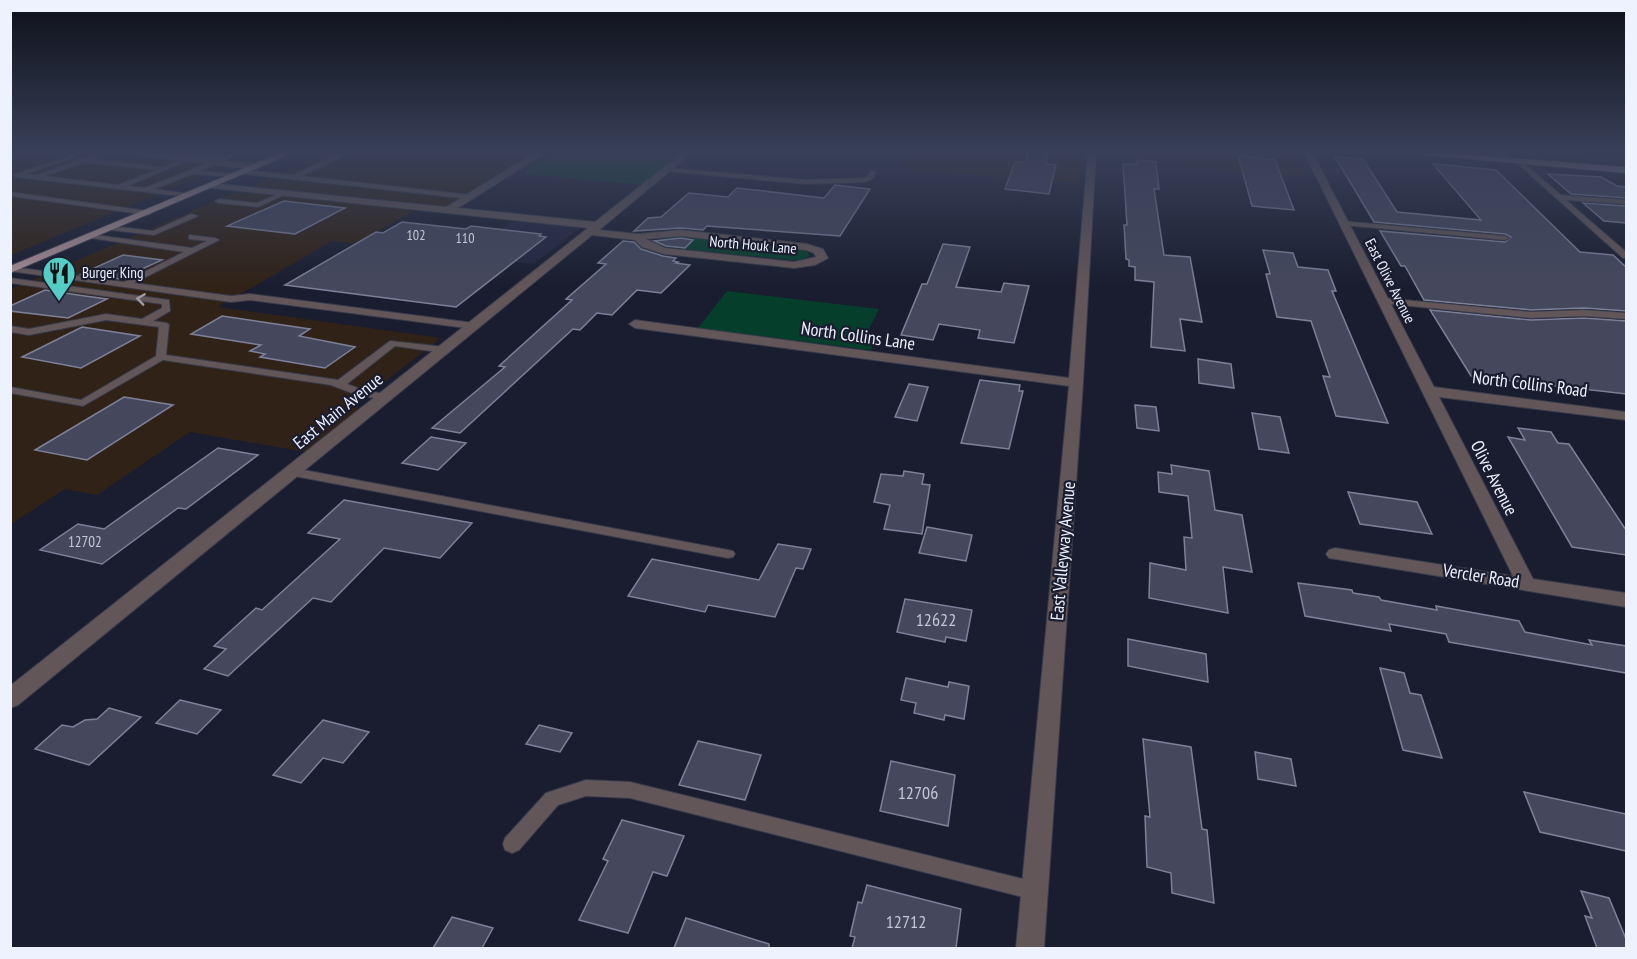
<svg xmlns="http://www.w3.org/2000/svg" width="1637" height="959" font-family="'PT Sans Narrow',sans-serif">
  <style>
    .commercial { fill: #302216 }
    .built { fill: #22253d }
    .green { fill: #053f2b }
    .building { fill: #45485d; stroke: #7d8198; stroke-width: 1.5 }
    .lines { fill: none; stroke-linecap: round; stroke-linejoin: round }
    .service-casing { stroke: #383b4c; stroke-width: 2 }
    .minor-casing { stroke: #383b4c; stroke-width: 2 }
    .primary-casing { stroke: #383b4c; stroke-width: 2 }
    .service { fill: #625658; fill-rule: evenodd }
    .minor { fill: #625658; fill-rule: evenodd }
    .primary { fill: #a68e93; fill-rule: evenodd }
    .oneway { stroke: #a19ca3 }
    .labels { text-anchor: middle; stroke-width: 4.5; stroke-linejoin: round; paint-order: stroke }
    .far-number-label { font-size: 14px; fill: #c4c7d6 }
    .far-street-label { font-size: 15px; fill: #eef1fe; stroke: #1a1d2f }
    .far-poi-label { font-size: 15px; fill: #eef1fe; stroke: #1a1d2f; text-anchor: start }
    .number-label { font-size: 15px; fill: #c4c7d6 }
    .street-label { font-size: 18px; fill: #eef1fe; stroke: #1a1d2f }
    .near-number-label { font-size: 18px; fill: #c4c7d6 }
  </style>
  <rect width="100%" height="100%" fill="#1a1d2f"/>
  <g class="commercial">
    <polygon points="11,152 90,152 216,166 219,169 11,255"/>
    <polygon points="325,152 539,152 453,203 444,206 434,206 253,186"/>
    <polygon points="914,152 1080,152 1080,182 1083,184 904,169"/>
    <polygon points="1111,152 1294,152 1306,177 1191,167 1190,164 1106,157 1110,156"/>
    <polygon points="255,192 415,210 356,244 332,241 218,307 441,338 359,402 357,411 306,452 190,432 97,495 65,489 11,524 11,289 233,193"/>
  </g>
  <g class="built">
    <polygon points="1517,152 1626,152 1626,163 1529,156"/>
    <polygon points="513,220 579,228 579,229 534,264 461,256"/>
  </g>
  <g class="green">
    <polygon points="554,152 684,152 645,185 525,174 523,172"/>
    <polygon points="679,236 800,249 808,252 809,256 802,260 791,260 665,247 658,244 659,240 666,237"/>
    <polygon points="727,291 879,309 867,333 878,334 871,350 698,328"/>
  </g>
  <g class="building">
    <polygon points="1028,152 1048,152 1046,164 1056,165 1049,194 1005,189 1015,162 1025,162"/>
    <polygon points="1238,155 1275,160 1294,210 1252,206"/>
    <polygon points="1335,157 1363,159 1397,212 1481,220 1433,164 1496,170 1580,252 1613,255 1626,267 1626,311 1584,308 1531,310 1424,300 1405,266 1401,266 1380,231 1505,242 1511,237 1505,234 1374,222"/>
    <polygon points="1136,160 1156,162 1159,189 1154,189 1164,255 1190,257 1202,322 1180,319 1185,351 1151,347 1154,282 1135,280 1135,267 1129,266 1129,260 1126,259 1124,225 1127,225 1123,164 1137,164"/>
    <polygon points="1548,174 1601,177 1617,186 1626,187 1626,198 1571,194"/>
    <polygon points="835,185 870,189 840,236 707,226 703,230 681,228 634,231 648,218 661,217 689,193 728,197 737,188 824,198"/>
    <polygon points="284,201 345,208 295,234 227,226"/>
    <polygon points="1583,203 1626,206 1626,223 1604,221"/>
    <polygon points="402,222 466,229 471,226 541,234 539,236 546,237 456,307 285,285 376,232 383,233"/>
    <polygon points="681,238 693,240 685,248 666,246 654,241"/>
    <polygon points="623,241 634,242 641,249 663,256 676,258 673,261 678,262 676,263 690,265 661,293 637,290 612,315 597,313 580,330 573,329 460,433 432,428 505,367 499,366 572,300 566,299 606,264 598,263"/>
    <polygon points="943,244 970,247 956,287 1001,292 1004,283 1029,286 1014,343 978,338 980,330 939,324 933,340 901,335 922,284 927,284"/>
    <polygon points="1263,250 1293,253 1298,267 1328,270 1336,291 1332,291 1388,423 1336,416 1323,376 1330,377 1311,321 1277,317 1266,274 1270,274"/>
    <polygon points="123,255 162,260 120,279 81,274"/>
    <polygon points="45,290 85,296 107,299 68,318 10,311 10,306"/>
    <polygon points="1430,310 1531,320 1584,318 1626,321 1626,394 1471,376"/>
    <polygon points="222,316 310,329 299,336 355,347 325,368 260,357 265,354 250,351 261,345 191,334"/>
    <polygon points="82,327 140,336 81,368 22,357"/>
    <polygon points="1198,359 1231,364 1234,388 1199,383"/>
    <polygon points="980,380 1020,385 1019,391 1023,391 1009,449 961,443"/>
    <polygon points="909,384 928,387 917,421 895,417"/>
    <polygon points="124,397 173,405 87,460 35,450"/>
    <polygon points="1135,405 1156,407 1159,431 1137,428"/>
    <polygon points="1252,413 1280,417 1289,453 1259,449"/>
    <polygon points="1518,428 1551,432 1558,443 1569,444 1626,530 1626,555 1572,547 1508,437 1525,440"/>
    <polygon points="431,437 466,443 438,470 402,463"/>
    <polygon points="218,448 258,455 186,509 178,508 102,564 40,550 78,524 104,529"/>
    <polygon points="1171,465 1209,471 1215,510 1242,515 1252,572 1223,567 1228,613 1149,598 1150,563 1186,570 1184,537 1192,538 1188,496 1159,492 1158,472 1172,474"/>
    <polygon points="904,471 924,474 922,484 930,485 922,534 884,529 890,505 874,502 881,474 903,476"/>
    <polygon points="1348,492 1417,502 1432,534 1360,524"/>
    <polygon points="344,500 472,523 440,558 384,548 331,602 313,598 228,676 204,669 226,649 214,646 256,608 262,610 340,539 308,533"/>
    <polygon points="927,527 972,535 966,561 919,553"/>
    <polygon points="778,544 811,549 803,569 796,568 775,617 708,605 705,612 628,596 652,559 759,580"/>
    <polygon points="1298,583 1352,590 1353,593 1379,597 1381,600 1437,610 1436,606 1519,621 1525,632 1592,645 1589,640 1626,646 1626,673 1449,642 1446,634 1389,624 1391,631 1305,616"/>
    <polygon points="905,599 972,610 966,641 946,637 945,642 897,632"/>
    <polygon points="1128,639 1206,654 1208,682 1128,666"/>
    <polygon points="1380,668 1404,673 1410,693 1421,695 1442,758 1403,750"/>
    <polygon points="906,678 948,687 949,682 969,686 964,719 945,715 944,720 914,713 916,703 901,700"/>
    <polygon points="180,700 221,710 197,734 156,723"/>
    <polygon points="109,708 141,717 89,765 35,749 62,725 73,727 85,720 97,719"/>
    <polygon points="323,720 369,732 343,763 323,758 301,783 273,775"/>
    <polygon points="539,725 572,733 560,752 526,744"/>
    <polygon points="1143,739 1191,747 1202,829 1207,830 1214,903 1172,893 1171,873 1147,867 1145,816 1150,817"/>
    <polygon points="698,741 761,755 745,800 679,785"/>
    <polygon points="1255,752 1291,759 1296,786 1258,779"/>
    <polygon points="891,761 955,775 948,826 880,811"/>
    <polygon points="1524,792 1626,814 1626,851 1540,832"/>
    <polygon points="622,820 684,836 667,876 653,872 628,933 579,920 608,861 603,859"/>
    <polygon points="867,885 961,909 956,948 852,948 855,937 850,936 858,902 862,903"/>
    <polygon points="1581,891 1609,898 1626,939 1626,948 1597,948 1585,916 1592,918"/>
    <polygon points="452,917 493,928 482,948 433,948"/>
    <polygon points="686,918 769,944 769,948 674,948"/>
  </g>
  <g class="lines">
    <defs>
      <g id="service">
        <path d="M73 152H80L73 158 26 174 37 175 100 152H110L93 159 163 167 184 159 189 160 128 186 145 188 217 159 167 152H190L223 157 234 152H244L200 171 234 174 237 176 236 177 193 174 154 189 190 194V196L188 197 16 177 13 175 69 156ZM85 162 156 170 118 185 45 176Z"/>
        <polygon points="342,152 351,152 302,176 470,195 473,197 470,199 244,174 241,172 244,170 293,175"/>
        <polygon points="1517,161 1521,161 1561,195 1626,200 1626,204 1566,200 1626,252 1626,258 1623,258 1517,163"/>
        <polygon points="667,168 806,180 864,178 868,176 871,171 876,172 873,178 865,182 806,184 665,171 665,169"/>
        <polygon points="10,192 148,211 152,213 148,215 10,196"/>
        <polygon points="283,192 288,193 258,207 219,203 215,201 219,199 257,203"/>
        <polygon points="191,214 198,216 154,235 111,230 107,228 111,226 153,231"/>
        <polygon points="1341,221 1505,236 1509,238 1505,240 1344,225 1341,225"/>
        <polygon points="88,234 192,248 207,241 189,239 189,235 215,238 219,240 134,283 231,296 250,294 474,323 479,326 474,329 250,300 231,302 10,271 10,267 13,267 124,282 184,252 91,238 88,238"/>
        <polygon points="10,278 169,300 170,311 153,321 167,323 169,325 166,355 338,380 390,341 445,347 450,350 445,353 395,346 347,384 363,390 390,395 391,397 386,400 357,395 331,385 163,360 83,406 10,393 10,387 81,400 156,356 159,327 106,320 29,335 10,332 10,326 29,329 106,314 142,319 162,308 162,304 10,283"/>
        <polygon points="1383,298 1531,312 1584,310 1626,313 1626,319 1584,316 1531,318 1380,303 1379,301"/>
        <polygon points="293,468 728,550 733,551 735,554 733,557 728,558 289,475 287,472"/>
        <polygon points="586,780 630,782 1035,882 1042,884 1045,891 1042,898 1035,900 630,798 586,796 558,805 519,850 512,853 505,850 503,844 505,838 546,793"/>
      </g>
      <g id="minor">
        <polygon points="109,152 142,152 256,164 260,167 256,170"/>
        <path d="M536 152H547L458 208 595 222 683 152H693L599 230 638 234 681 230 807 244 823 249 828 258 815 265 794 268 664 254 642 247 635 240 592 235 18 705 10 708V686L588 228 212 188 209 187V183L446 207ZM681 236 806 250 814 253 816 257 794 262 665 248 646 239Z"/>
        <polygon points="1088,152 1096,152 1083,383 1044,948 1016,948 1069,386 635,328 629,324 635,320 1069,378"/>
        <polygon points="1304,152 1312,152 1434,387 1626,412 1626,420 1439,397 1533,579 1626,593 1626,607 1329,558 1326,554 1329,550 1335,548 1513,576"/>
        <polygon points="1493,152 1502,152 1510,161 1503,163"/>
      </g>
      <g id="primary">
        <polygon points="283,152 295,152 10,273 10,266"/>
        <polygon points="1391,152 1434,152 1626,167 1626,173"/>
      </g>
    </defs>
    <use href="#service" class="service-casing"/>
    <use href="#minor" class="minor-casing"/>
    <use href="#primary" class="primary-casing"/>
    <use href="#service" class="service"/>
    <use href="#minor" class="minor"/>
    <use href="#primary" class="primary"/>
  </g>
  <defs><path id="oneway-chevron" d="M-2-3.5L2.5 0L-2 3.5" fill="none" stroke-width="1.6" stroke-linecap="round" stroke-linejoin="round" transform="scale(1.5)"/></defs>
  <use class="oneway" href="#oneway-chevron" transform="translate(141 299) rotate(-172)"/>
  <linearGradient id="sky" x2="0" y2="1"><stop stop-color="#0e101a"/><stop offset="0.53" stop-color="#384058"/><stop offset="1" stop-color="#384058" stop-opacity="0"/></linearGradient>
  <rect width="1637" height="287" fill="url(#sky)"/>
  <defs>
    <symbol id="restaurant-pin" viewBox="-11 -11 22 30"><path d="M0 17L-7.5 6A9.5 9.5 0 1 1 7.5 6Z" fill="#54cdc7" stroke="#1a1d2f"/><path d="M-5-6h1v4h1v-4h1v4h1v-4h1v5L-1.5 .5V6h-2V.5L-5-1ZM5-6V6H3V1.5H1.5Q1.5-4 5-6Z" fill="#111"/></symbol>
  </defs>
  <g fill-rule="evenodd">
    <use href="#restaurant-pin" x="40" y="254" width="38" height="52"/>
  </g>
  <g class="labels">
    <g class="far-number-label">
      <text x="416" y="240">102</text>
      <text x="465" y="243">110</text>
    </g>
    <g class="far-street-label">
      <text transform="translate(753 245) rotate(5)" y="5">North Houk Lane</text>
      <text transform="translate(1390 281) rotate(63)" y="5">East Olive Avenue</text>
    </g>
    <g class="far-poi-label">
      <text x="82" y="278">Burger King</text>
    </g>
    <g class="number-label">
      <text x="85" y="547">12702</text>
    </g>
    <g class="street-label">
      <text transform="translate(858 336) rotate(8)" y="6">North Collins Lane</text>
      <text transform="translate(1530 384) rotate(7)" y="6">North Collins Road</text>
      <text transform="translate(338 411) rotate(-39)" y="6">East Main Avenue</text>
      <text transform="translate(1494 478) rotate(63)" y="6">Olive Avenue</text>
      <text transform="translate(1063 551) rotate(-85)" y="6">East Valleyway Avenue</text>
      <text transform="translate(1481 576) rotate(9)" y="6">Vercler Road</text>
    </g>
    <g class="near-number-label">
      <text x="936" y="626">12622</text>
      <text x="918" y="799">12706</text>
      <text x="906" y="928">12712</text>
    </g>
  </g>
  <rect width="1637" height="959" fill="none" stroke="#eef1fe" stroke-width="24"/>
</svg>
